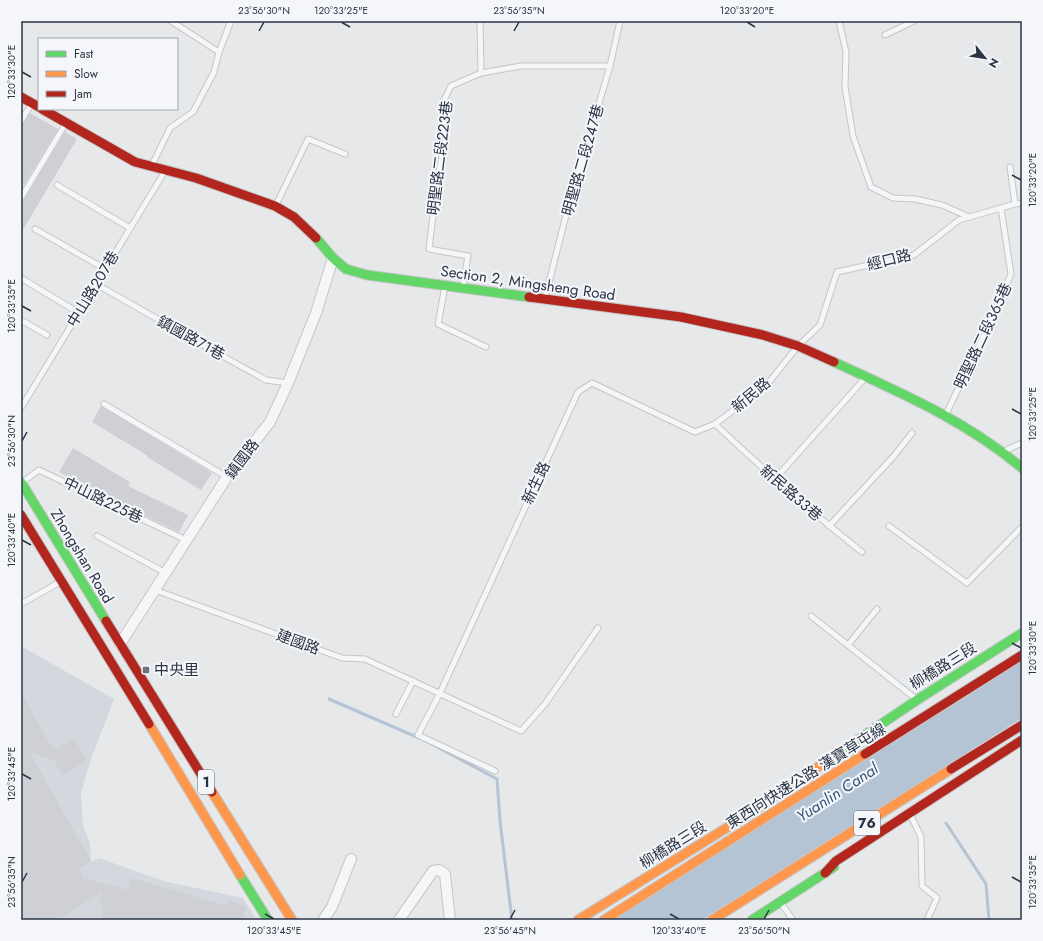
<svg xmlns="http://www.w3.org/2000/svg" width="1043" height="941" font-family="Jost,'Noto Sans TC',sans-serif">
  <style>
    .built { fill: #d4d7dd }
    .water { fill: #b4c4d5 }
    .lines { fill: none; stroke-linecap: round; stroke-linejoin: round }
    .stream { stroke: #b4c4d5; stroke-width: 3 }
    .building { fill: #ced0d3 }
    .lane-casing { stroke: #c4c6c8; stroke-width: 7 }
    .street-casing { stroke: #c4c6c8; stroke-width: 12 }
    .fast-casing { stroke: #c4c6c8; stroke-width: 11 }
    .slow-casing { stroke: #c4c6c8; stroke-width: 11 }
    .jam-casing { stroke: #c4c6c8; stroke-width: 11 }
    .lane { stroke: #f5f6f7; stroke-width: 5 }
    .street { stroke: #f5f6f7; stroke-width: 10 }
    .fast { stroke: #63d668; stroke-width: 9 }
    .slow { stroke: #ff974d; stroke-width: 9 }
    .jam { stroke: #b3261e; stroke-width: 9 }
    .ticks { fill: none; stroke: #2b3445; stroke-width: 1.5 }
    .poi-dot { fill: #6c737f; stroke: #f4f6f9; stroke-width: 1.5 }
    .labels { text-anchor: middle; stroke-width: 4; stroke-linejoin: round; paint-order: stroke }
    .shield { fill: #f4f6f9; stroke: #676e7b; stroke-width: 1 }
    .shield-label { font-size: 14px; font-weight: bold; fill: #2b3445 }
    .street-label { font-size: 15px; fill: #2b3445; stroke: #f4f6f9 }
    .poi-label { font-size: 15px; fill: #2b3445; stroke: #f4f6f9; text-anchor: start }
    .water-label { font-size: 16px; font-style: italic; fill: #34527a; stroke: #f4f6f9 }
    .neatline { fill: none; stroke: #2b3445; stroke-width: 1.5 }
    .ticks-label { font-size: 10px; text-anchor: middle; fill: #2b3445 }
  </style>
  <rect width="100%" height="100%" fill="#e6e8ea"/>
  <polygon class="built" points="21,646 114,699 90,762 81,793 83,826 90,843 91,862 99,858 163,881 243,898 257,920 21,920"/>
  <polygon class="water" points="1022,661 1022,718 702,920 611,920"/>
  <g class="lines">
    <g class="stream">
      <polyline points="329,699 419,738"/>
      <polyline points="426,741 497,779 500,821 512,920"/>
      <polyline points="946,823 986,884 989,920"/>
    </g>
  </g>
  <g class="building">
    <polygon points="30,113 58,129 21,190 21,125 24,123"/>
    <polygon points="65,132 77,139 21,233 21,202 24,200"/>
    <polygon points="101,406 212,473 201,490 147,457 148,456 92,422"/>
    <polygon points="73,448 130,482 128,486 188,515 179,532 89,489 59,472"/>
    <polygon points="21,693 51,746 57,748 74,738 87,761 62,775 54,760 30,753 91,861 79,868 84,878 127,890 131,878 227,906 229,901 239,904 246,908 242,920 100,920 104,906 99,904 103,892 57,920 21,920"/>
  </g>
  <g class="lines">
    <defs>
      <g id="lane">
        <polyline points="171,21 219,52"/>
        <polyline points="480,21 481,73"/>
        <polyline points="839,21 846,52 845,87 853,136 871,187 893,198 915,199 942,205 969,217"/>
        <polyline points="885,35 914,21"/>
        <polyline points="21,121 32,103"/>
        <polyline points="152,165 170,128 193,112 214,72 219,52 231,21"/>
        <polyline points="57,185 130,228"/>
        <polyline points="21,198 66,123"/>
        <polyline points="1015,204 1022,203"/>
        <polyline points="276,205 308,139 345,154"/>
        <polyline points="35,229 105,269"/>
        <polyline points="21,278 79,313"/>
        <polyline points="96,284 217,353 266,380 288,383"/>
        <polyline points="445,286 438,324 486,347"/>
        <polyline points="463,286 468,256 429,249 437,181 445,141 443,102 451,86 481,73 521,66 610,66"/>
        <polyline points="545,298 566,215 610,66 620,21"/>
        <polyline points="21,320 47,335"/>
        <polyline points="104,404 227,477"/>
        <polyline points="21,408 165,171"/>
        <polyline points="946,414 991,321 1011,274 1001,208"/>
        <path d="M715 424C763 469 811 512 862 552"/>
        <polyline points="1004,451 1022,443"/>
        <polyline points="774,480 865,378"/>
        <polyline points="24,481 39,470 186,540"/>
        <polyline points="829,526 894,456 912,433"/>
        <polyline points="889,526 967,583 1022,527"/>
        <polyline points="97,536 166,573"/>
        <polyline points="155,590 342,658 365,659 521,731 545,704 598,628"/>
        <polyline points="21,604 60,582"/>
        <polyline points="811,616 916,699"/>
        <polyline points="848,645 877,609"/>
        <polyline points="396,714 413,681"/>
        <polyline points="495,771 418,735 440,693 578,392 592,383 695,432 715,424 766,386 798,346 820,325 837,272 914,255 959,220 1015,204 1010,167"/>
        <polyline points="912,818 921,837 922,886 937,898 927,920"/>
        <polyline points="781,903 793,920"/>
      </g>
      <g id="street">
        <polyline points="120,644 227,477 270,422 288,383 316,313 333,258"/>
        <polyline points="323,920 332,907 351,859"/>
        <polyline points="399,920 433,871 439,870 445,874 450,920"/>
      </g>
      <g id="fast">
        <polyline points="316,238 333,258 346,269 367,275 529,297"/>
        <path d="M834 362C901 393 965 420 1022 468"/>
        <polyline points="21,482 106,621"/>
        <polyline points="837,754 917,700 1022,633"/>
        <polyline points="240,875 268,920"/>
        <polyline points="752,920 834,867"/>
      </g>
      <g id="slow">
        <polyline points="149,724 240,875"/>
        <polyline points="212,792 292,920"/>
        <polyline points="578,920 749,814 837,754"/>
        <polyline points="604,920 865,754"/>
        <polyline points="712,920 951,769"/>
      </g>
      <g id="jam">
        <polyline points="21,97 39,107"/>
        <polyline points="42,109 135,162 196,178 275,206 294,217 316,238"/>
        <polyline points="529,297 681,317 763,335 798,346 834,362"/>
        <polyline points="21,515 149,724"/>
        <polyline points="106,621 212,792"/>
        <polyline points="865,754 1022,655"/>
        <polyline points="951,769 1022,725"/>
        <polyline points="825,873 836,861 1022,740"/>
      </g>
    </defs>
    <use href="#lane" class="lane-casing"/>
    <use href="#street" class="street-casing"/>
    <use href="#fast" class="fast-casing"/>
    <use href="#slow" class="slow-casing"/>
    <use href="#jam" class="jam-casing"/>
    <use href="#lane" class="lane"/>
    <use href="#street" class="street"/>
    <use href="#fast" class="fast"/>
    <use href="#slow" class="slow"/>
    <use href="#jam" class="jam"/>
  </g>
  <path class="ticks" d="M341 22 350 27M747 22 755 27M259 31 264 22M514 31 519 22M22 72 31 77M1012 175 1021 180M22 306 31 311M1012 409 1021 414M22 441 27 432M22 540 31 545M1012 643 1021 648M22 774 31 779M1012 877 1021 882M22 882 27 873M265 914 274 919M670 914 679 919M510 919 515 910M764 919 769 910"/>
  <rect class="poi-dot" x="142" y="666" width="8" height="8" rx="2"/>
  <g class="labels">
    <g class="shield">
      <rect x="198" y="770" width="16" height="24" rx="3"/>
      <rect x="854" y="811" width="26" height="24" rx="3"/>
    </g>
    <g class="shield-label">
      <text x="206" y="787">1</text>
      <text x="867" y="828">76</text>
    </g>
    <g class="street-label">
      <text transform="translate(440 158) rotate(-83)" y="5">明聖路二段223巷</text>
      <text transform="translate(583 160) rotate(-74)" y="5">明聖路二段247巷</text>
      <text transform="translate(889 260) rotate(-14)" y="5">經口路</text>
      <text transform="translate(528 283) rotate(8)" y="5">Section 2, Mingsheng Road</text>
      <text transform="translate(93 289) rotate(-59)" y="5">中山路207巷</text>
      <text transform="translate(983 336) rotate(-65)" y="5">明聖路二段365巷</text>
      <text transform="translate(191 338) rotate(29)" y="5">鎮國路71巷</text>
      <text transform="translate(751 395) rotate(-40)" y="5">新民路</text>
      <text transform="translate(242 459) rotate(-53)" y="5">鎮國路</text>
      <text transform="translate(536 483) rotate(-65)" y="5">新生路</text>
      <text transform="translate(791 493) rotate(41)" y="5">新民路33巷</text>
      <text transform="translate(103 500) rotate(26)" y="5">中山路225巷</text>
      <text transform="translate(82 556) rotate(59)" y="5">Zhongshan Road</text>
      <text transform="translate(298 642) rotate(20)" y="5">建國路</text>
      <text transform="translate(943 666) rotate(-32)" y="5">柳橋路三段</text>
      <text transform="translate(806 776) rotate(-32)" y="5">東西向快速公路 漢寶草屯線</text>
      <text transform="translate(673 845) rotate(-32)" y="5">柳橋路三段</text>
    </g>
    <g class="poi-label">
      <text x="154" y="675">中央里</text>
    </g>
    <g class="water-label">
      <text transform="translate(837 792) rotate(-33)" y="6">Yuanlin Canal</text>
    </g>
  </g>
  <rect width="1043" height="941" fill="none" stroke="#f4f6f9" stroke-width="44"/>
  <rect x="38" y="38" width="140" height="72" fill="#f4f6f9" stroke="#a4a8b1"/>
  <rect x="46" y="51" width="20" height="6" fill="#63d668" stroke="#a4a8b1"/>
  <text x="74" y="58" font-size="12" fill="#2b3445">Fast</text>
  <rect x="46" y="71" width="20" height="6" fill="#ff974d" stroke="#a4a8b1"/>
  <text x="74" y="78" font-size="12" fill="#2b3445">Slow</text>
  <rect x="46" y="91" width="20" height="6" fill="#b3261e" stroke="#a4a8b1"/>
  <text x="74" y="98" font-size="12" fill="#2b3445">Jam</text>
  <g transform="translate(985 58) rotate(120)" stroke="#f4f6f9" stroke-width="3" paint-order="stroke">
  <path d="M0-3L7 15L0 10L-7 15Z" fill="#2b3445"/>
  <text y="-6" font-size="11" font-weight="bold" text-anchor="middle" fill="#2b3445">N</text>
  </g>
  <rect x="22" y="22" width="999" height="897" class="neatline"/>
  <g class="ticks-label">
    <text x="264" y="14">23°56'30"N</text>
    <text x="341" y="14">120°33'25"E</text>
    <text x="519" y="14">23°56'35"N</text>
    <text x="747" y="14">120°33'20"E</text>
    <text transform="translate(11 72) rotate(-90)" y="4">120°33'30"E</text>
    <text transform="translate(1032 180) rotate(-90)" y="4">120°33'20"E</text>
    <text transform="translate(11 306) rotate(-90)" y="4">120°33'35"E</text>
    <text transform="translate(1032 414) rotate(-90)" y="4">120°33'25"E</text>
    <text transform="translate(11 441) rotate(-90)" y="4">23°56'30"N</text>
    <text transform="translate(11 540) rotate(-90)" y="4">120°33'40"E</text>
    <text transform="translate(1032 648) rotate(-90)" y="4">120°33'30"E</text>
    <text transform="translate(11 774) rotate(-90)" y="4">120°33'45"E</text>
    <text transform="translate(11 882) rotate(-90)" y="4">23°56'35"N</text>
    <text transform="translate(1032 882) rotate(-90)" y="4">120°33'35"E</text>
    <text x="274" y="934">120°33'45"E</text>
    <text x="510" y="934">23°56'45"N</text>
    <text x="679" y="934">120°33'40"E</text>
    <text x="764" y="934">23°56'50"N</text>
  </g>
</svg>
